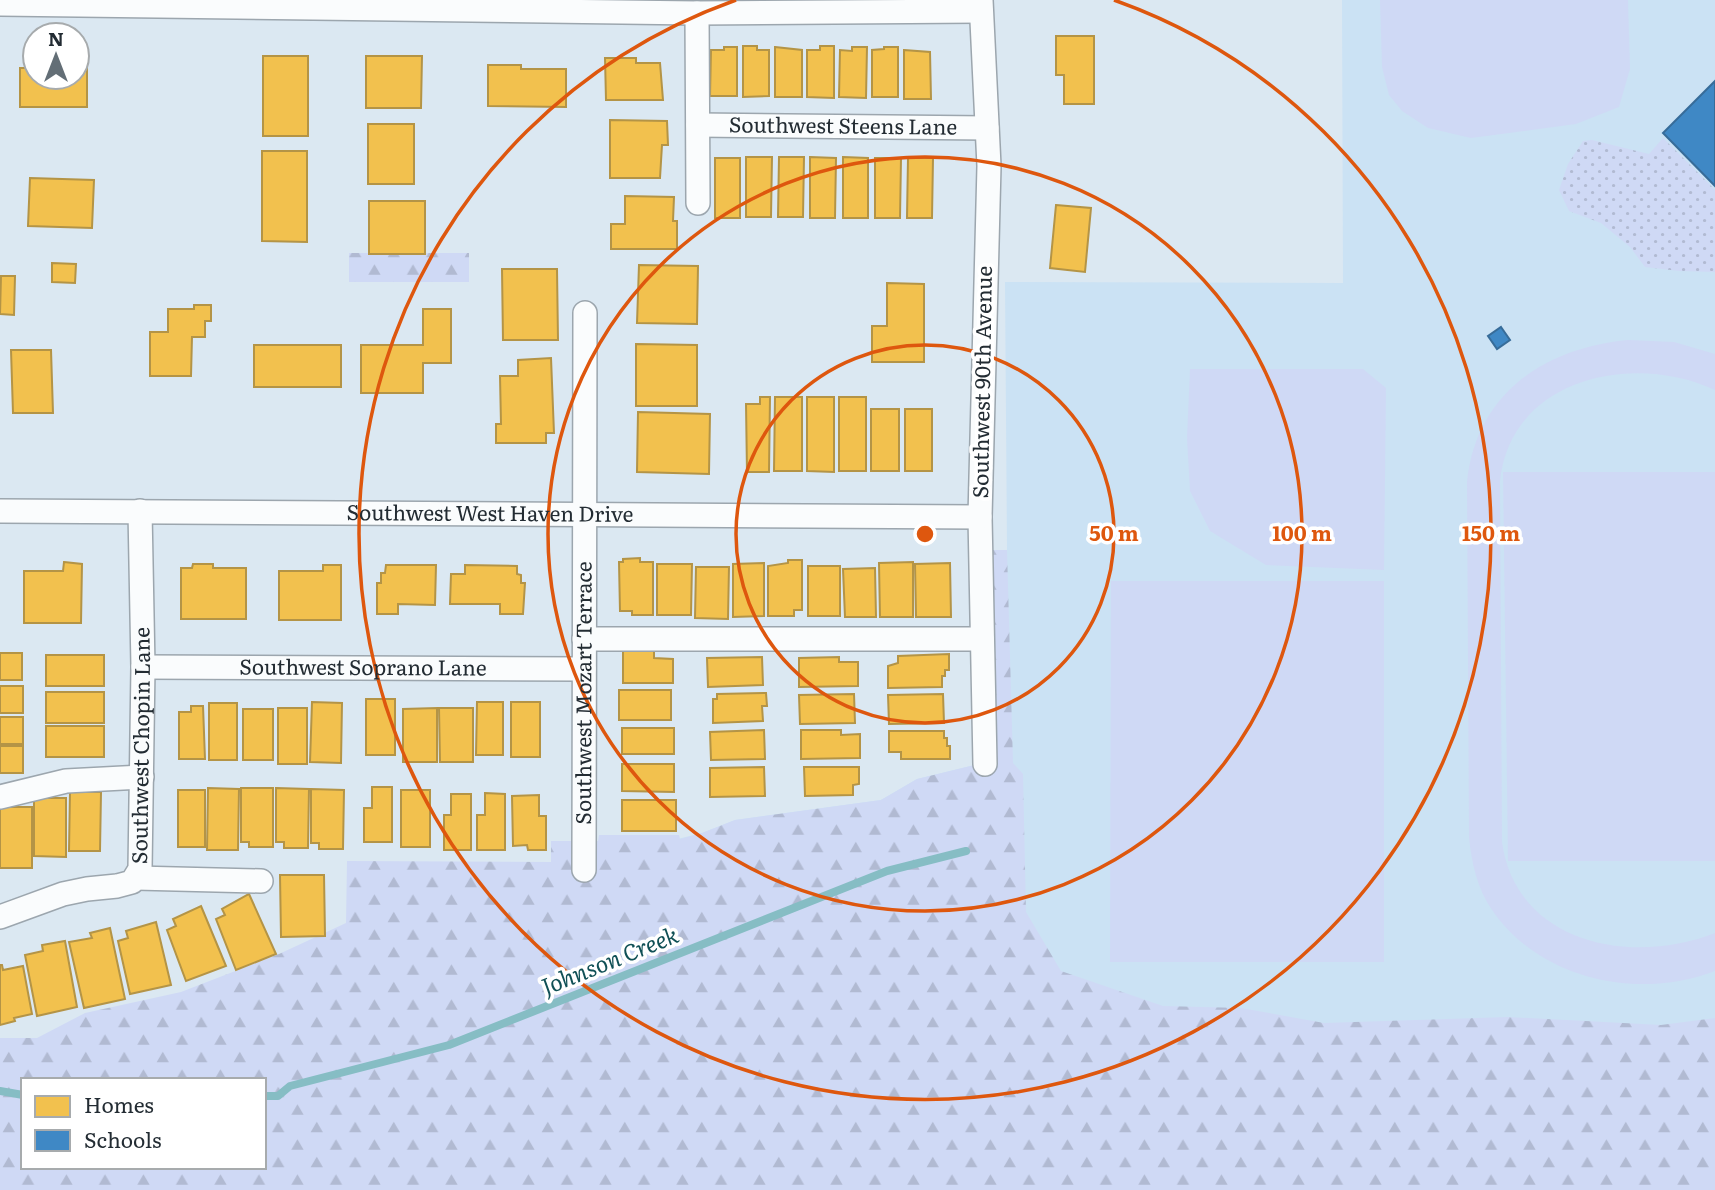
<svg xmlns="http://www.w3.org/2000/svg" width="1715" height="1190" font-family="Literata,serif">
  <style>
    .built { fill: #cbe2f4 }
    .forest { fill: url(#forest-firs); fill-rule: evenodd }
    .park { fill: url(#park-dots) }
    .garden { fill: #cfd9f5 }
    .homes { fill: #f2c14e; stroke: #b49446; stroke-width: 2 }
    .schools { fill: #3f88c5; stroke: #376c99; stroke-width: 2 }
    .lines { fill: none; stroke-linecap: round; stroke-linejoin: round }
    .stream { stroke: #86bdc4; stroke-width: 8 }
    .minor-casing { stroke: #9ca6ae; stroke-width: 26 }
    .minor { stroke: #fafcfd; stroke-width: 23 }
    .ring { fill: none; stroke: #de570e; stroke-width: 3.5 }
    .labels { text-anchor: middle; stroke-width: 7; stroke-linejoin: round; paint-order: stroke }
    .street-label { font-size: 21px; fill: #232c33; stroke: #fff }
    .water-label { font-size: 23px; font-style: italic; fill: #105056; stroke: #fff }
    .centre { fill: #de570e; stroke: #fff; stroke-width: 3.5 }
    .ring-label { font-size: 21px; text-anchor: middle; font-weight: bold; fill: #de570e; stroke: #fff; stroke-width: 7; stroke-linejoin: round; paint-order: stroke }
  </style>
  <defs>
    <pattern id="forest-firs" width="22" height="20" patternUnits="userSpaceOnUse" patternTransform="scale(1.75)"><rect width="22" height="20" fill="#cfd9f5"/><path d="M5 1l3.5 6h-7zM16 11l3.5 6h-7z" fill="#b1bad2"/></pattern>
    <pattern id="park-dots" width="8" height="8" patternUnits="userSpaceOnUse" patternTransform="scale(1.75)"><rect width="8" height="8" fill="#cfd9f5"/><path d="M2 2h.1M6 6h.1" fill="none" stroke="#b1bad2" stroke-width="1.8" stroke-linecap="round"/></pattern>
  </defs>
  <rect width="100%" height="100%" fill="#dbe8f2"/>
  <polygon class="built" points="1342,0 1715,0 1715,1190 653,845 702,833 735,820 881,800 917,779 987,762 1007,549 1005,282 1343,283"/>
  <g class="forest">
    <rect x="349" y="253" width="120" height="29"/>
    <path d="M986 550H1007L1013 763 1023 774 1026 912 1061 971 1163 1006 1241 1008 1324 1023 1508 1017 1661 1025 1715 1018V1190H0V1038H37L85 1013 181 992 279 954 346 923 347 861 551 862V841H598L599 835H679L680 839 702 833 735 820 881 800 917 779 987 762ZM23 1080H264V1167H23Z"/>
  </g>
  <polygon class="park" points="1663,138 1715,190 1715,272 1679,271 1645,267 1630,247 1601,223 1569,211 1559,190 1568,164 1583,141 1592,140 1649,154"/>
  <g class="garden">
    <polygon points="1380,0 1628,0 1630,69 1619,107 1576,124 1471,138 1428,128 1402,111 1389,95 1382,67"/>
    <path d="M1628 340 1674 342 1715 354V390C1634 352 1511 377 1500 481L1502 842C1516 944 1632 966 1715 933V971C1638 1001 1539 979 1492 910 1477 888 1472 864 1469 838L1467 482C1476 394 1544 348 1628 340Z"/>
    <polygon points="1190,369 1363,369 1386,388 1384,570 1266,565 1210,531 1190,491 1187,438"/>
    <polygon points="1503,472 1715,472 1715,861 1508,861"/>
    <polygon points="1111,581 1384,581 1384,962 1110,962"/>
  </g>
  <g class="homes">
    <polygon points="1056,36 1094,36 1094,104 1064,104 1064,75 1056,75"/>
    <polygon points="743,46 757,46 757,50 769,50 769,96 743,97"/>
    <polygon points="820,46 834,46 834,98 807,97 807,50 820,50"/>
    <polygon points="724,47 737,47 737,96 710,96 711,50 724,50"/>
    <polygon points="775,47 802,50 802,97 775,97"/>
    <polygon points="852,47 867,47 866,98 839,97 840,50 852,51"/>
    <polygon points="884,47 898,47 898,97 872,97 872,50 884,49"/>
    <polygon points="904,50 930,52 931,99 904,99"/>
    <rect x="263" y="56" width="45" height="80"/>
    <polygon points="366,56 422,56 421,108 366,108"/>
    <polygon points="605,58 636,58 636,63 660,63 663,100 606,100"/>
    <polygon points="488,65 521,65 521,69 566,69 566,107 488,106"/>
    <polygon points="20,68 35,68 35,77 77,77 77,68 87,68 87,107 20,107"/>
    <polygon points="610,120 667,121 668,145 662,145 660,178 610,178"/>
    <rect x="368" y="124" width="46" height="60"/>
    <polygon points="262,151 307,151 307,242 262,241"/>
    <polygon points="746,157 772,157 771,217 746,217"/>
    <polygon points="779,157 804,157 803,217 778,217"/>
    <polygon points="810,157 836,158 835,218 810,218"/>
    <polygon points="843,157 868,158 868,218 843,218"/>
    <rect x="715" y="158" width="25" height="60"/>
    <polygon points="875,158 901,158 900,218 875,218"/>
    <polygon points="908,158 933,158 932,218 907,218"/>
    <polygon points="30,178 94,180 92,228 28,226"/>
    <polygon points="625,196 674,197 673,221 677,221 677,249 611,249 611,224 625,224"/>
    <rect x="369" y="201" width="56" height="53"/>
    <polygon points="1056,205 1091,208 1085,272 1050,268"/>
    <polygon points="52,263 76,264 75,283 52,282"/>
    <polygon points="639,265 698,266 697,324 637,323"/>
    <polygon points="502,269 557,269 558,340 503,340"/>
    <polygon points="1,276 15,276 14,315 0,314"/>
    <polygon points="887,283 924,284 924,362 872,362 872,326 887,326"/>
    <polygon points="194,305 211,305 211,321 205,321 205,337 192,337 191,376 150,376 150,332 168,332 168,309 194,309"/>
    <polygon points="423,309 451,309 451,363 423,363 423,393 361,393 361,345 423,345"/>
    <polygon points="636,344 697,345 697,406 636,406"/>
    <rect x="254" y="345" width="87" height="42"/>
    <polygon points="11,350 51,350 53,413 13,413"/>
    <polygon points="551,358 554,433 546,433 546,443 496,443 496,424 501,424 500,376 518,376 518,360"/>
    <polygon points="760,397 770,397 769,472 747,472 746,404 760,404"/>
    <polygon points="775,397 802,397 802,471 774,471"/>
    <polygon points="807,397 834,397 834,472 807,471"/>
    <rect x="839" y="397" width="27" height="74"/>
    <rect x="871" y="409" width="28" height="62"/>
    <rect x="905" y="409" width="27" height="62"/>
    <polygon points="638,412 710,414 709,474 637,472"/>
    <polygon points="640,558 640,562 653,562 653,615 632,615 632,611 620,611 619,562 623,562 623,559"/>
    <polygon points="788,560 802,560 802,610 794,610 794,616 768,616 768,566 788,563"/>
    <polygon points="64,562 82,564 81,623 24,623 24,571 63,571"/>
    <polygon points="913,562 913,617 880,617 879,563"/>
    <polygon points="764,563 764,616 733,617 733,564"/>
    <polygon points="950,563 951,617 916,617 915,564"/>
    <polygon points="193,564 213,564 213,568 246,568 246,619 181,619 181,568 192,568"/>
    <polygon points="657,564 692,564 691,615 657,615"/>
    <polygon points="323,565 341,565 341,620 279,620 279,571 323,571"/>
    <polygon points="386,565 436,565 435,605 398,604 398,614 377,614 377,583 381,583 381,573 385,573"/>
    <polygon points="465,565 517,566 517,574 521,575 521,583 525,583 523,614 500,614 500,604 450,604 451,574 465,574"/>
    <rect x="808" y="566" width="32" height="50"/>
    <polygon points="696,567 729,567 728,619 695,618"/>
    <polygon points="875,568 876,617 845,617 843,569"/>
    <polygon points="623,650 654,650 654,658 673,659 673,683 623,683"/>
    <rect x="0" y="653" width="22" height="27"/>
    <polygon points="949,654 949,670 945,670 945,676 942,676 942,687 888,688 888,666 898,663 898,656"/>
    <rect x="46" y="655" width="58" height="31"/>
    <polygon points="762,657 763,685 708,687 707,658"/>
    <polygon points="839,657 839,662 858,662 858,686 799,687 799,658"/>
    <rect x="0" y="686" width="23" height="27"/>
    <rect x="619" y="690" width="52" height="30"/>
    <rect x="46" y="692" width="58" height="31"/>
    <polygon points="766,693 767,706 762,706 763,721 713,723 713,699 717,699 717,694"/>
    <polygon points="854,694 855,723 800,724 799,695"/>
    <polygon points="943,694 944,723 889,724 888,695"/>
    <rect x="366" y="699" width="29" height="56"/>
    <polygon points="312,702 342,703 341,763 310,762"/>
    <polygon points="477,702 503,702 503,755 476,755"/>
    <rect x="511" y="702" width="29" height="55"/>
    <rect x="209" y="703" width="28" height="57"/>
    <polygon points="191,706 203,706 205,759 179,759 179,712 191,712"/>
    <rect x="278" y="708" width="29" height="56"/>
    <polygon points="437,708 437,762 403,762 403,709"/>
    <polygon points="439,708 473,708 473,762 440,762"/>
    <rect x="243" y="709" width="30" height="51"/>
    <rect x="0" y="717" width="23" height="27"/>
    <rect x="46" y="726" width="58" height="31"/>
    <rect x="622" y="728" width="52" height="26"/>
    <polygon points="764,730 765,759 711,760 710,732"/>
    <polygon points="801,730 841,730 841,735 860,734 860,758 801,759"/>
    <polygon points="889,731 944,731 944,738 947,738 947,746 950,746 950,759 901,759 901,752 889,752"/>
    <rect x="0" y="746" width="23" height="27"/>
    <polygon points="622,764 674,764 674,792 622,791"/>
    <polygon points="764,767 765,796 710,797 710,768"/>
    <polygon points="804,767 859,767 859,784 853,785 853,795 805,796"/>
    <polygon points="372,787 392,787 392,842 364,842 364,808 372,808"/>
    <polygon points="208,788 239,789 238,850 207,850"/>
    <polygon points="241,788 273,788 273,847 249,847 249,842 241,842"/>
    <polygon points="276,788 309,789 308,848 284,848 284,842 276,842"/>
    <polygon points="311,789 344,790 343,849 319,849 319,843 311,843"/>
    <rect x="178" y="790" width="27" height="57"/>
    <rect x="401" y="790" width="29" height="57"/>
    <polygon points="70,792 101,792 100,851 69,851"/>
    <polygon points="485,793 505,794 505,850 477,850 477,815 485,815"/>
    <polygon points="451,794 471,794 471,850 444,850 444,815 451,815"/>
    <polygon points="539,795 539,816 546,816 546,850 528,850 527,845 513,846 512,796"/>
    <polygon points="34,798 66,798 66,857 34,856"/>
    <rect x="622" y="800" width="54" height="31"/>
    <rect x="0" y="807" width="32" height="61"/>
    <polygon points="280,875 324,875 325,936 281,937"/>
    <polygon points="249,894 276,954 236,970 216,919 225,915 222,909"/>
    <polygon points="201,906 226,966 186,981 167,930 176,926 173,919"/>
    <polygon points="156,922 171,985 130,994 118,941 128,938 126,931"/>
    <polygon points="110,928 125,999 84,1008 69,942 92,938 90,933"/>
    <polygon points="65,941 77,1007 37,1016 25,955 43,951 42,945"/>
    <polygon points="0,965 2,965 3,970 23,966 32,1014 14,1018 15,1021 0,1025"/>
  </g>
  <g class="schools">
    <polygon points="1715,81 1715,186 1663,133"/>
    <polygon points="1501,327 1510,340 1497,349 1488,336"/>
  </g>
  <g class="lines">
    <g class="stream">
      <polyline points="0,1091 23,1095"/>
      <polyline points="264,1096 278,1096 290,1086 449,1045 887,871 966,851"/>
    </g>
    <defs>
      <g id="minor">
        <polyline points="981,0 989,166 980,517 985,764"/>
        <polyline points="0,4 697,13 981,11"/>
        <polyline points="697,13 698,203"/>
        <path id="s1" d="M698 125 987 128"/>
        <path id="s2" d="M0 511 980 517"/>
        <polyline points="584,639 982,639"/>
        <path id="s3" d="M143 667 584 669"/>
        <polyline points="0,797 66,781 142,777"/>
        <path id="s4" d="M584 870 585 313"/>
        <polyline points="136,878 261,881"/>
        <path id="s5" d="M0 917 63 894 87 889 117 886 132 882 140 869 143 667 140 511"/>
      </g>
    </defs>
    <use href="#minor" class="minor-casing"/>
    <use href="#minor" class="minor"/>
  </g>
  <g class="ring">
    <circle cx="925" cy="534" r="189"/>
    <circle cx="925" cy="534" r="377"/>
    <path d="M1114 0A566 566 0 1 1 736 0"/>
  </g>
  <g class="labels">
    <g class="street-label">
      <text dy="7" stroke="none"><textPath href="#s1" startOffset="145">Southwest Steens Lane</textPath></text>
      <text transform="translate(983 382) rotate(-89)" y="7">Southwest 90th Avenue</text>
      <text dy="7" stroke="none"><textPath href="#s2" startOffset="490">Southwest West Haven Drive</textPath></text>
      <text dy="7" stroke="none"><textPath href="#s3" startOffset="220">Southwest Soprano Lane</textPath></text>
      <text dy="7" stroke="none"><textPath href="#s4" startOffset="177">Southwest Mozart Terrace</textPath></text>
      <text dy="7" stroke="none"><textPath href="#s5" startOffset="276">Southwest Chopin Lane</textPath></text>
    </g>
    <g class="water-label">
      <text transform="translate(610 961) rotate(-22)" y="8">Johnson Creek</text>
    </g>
  </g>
  <circle cx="925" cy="534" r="10" class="centre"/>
  <g class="ring-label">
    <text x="1114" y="541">50 m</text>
    <text x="1302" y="541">100 m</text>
    <text x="1491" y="541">150 m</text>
  </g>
  <rect x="21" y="1078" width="245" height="91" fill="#ffffff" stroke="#a7abad" stroke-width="2"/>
  <rect x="35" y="1096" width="35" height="21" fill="#f2c14e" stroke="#a7abad" stroke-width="2"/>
  <text x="84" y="1113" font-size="21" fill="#232c33">Homes</text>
  <rect x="35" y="1130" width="35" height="21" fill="#3f88c5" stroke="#a7abad" stroke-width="2"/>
  <text x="84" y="1148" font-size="21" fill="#232c33">Schools</text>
  <g transform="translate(56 56)"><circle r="33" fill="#ffffff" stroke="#a7abad" stroke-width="2"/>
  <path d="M0-5L12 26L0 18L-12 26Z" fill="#636e76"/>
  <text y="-10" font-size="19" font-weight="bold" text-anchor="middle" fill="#232c33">N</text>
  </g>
</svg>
